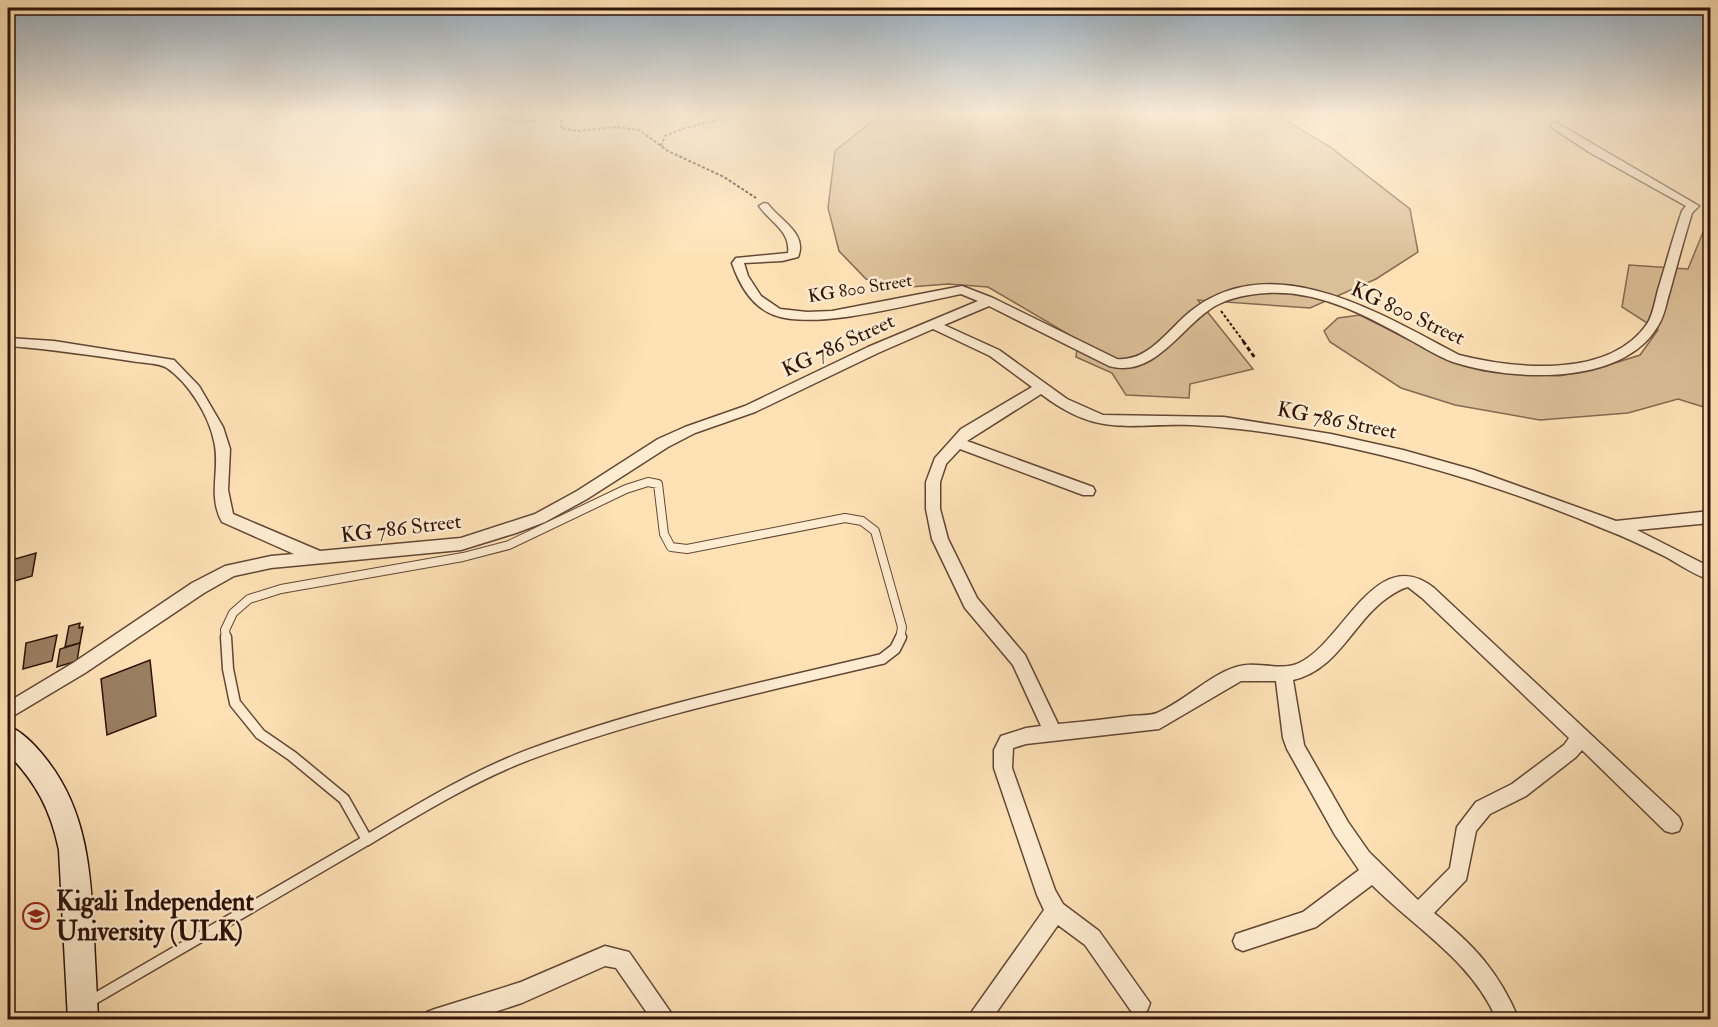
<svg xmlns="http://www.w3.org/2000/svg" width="1718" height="1027" font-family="'IM FELL Double Pica',serif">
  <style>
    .green { fill: #dbbf98; stroke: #856950; stroke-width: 1.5 }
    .building { fill: #9b7f62; stroke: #2f1308; stroke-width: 1.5 }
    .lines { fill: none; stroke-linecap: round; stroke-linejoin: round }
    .lane-far1-casing { stroke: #634734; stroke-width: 10 }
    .lane-casing { stroke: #634734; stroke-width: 13 }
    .street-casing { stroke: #634734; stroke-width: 3 }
    .secondary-casing { stroke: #2f1308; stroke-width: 3 }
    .path-far1 { stroke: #2f1308; stroke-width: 2; stroke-dasharray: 3 2; stroke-linecap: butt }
    .path { stroke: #2f1308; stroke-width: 3; stroke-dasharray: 4.5 3; stroke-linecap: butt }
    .lane-far1 { stroke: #feecd0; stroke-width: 8 }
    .lane { stroke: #feecd0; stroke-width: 10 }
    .street { fill: #feecd0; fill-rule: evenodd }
    .secondary { fill: #feecd0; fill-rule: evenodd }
    .labels { text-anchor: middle; stroke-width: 5; stroke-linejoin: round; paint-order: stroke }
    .far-street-label { font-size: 18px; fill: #2f1308; stroke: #feecd0 }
    .street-label { font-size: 21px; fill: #2f1308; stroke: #feecd0 }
    .near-poi-label { font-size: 26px; font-weight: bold; fill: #2f1308; stroke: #feecd0; text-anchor: start }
  </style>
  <rect width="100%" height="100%" fill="#fee2b6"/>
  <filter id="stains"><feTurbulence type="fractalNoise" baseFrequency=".00333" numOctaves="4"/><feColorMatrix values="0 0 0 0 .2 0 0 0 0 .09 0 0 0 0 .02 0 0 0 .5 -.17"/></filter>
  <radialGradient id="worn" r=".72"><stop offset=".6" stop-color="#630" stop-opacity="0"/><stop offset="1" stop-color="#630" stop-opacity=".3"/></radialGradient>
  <g class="green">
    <polygon points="880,115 1276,115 1329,146 1410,209 1418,252 1376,279 1310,308 1198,300 1253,369 1190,384 1189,398 1126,395 1112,373 1076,357 1078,340 988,287 948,284 897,288 866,279 839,251 828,208 835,151"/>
    <polygon points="1710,215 1710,409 1678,399 1628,413 1540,420 1455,405 1401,388 1330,342 1324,331 1338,318 1360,315 1455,363 1484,371 1559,376 1599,368 1640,355 1658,330 1622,307 1629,265 1688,269"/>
  </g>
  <g class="building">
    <polygon points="36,553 32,576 8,583 8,561"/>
    <polygon points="80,623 79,628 83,627 80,643 65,647 69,626"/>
    <polygon points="57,635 52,661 23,669 26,643"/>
    <polygon points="80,643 77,661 57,667 60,649"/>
    <polygon points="150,660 156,716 107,735 101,679"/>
  </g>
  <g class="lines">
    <defs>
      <polyline id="lane-far1" points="226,639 225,630 233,613 249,599 281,589 463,557 509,545 626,489 648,482 658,484 664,534 671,547 687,549 845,518 862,521 875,531 902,627 900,639"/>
      <g id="lane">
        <polyline points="226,637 228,669 235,703 260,734 292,756 344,799 367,840"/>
        <path d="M367 840C419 809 471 777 528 755 643 712 763 687 882 659L895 649 901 637"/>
        <polyline points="89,1002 367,840"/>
      </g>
      <g id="street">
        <path d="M1551 123H1557L1699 206 1692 213C1684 239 1677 265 1670 291 1666 303 1665 315 1658 326 1622 387 1511 381 1453 362 1439 357 1425 348 1412 341 1367 316 1320 290 1267 293 1250 294 1231 297 1215 306 1181 326 1155 379 1109 366L989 306 944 325 999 350 1067 399 1103 415 1224 417 1331 434 1403 450 1474 470 1616 521 1710 511V523L1637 530 1710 567V580C1695 575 1680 565 1666 557 1646 547 1625 537 1604 529 1505 487 1401 456 1296 437 1261 431 1227 427 1192 425 1127 423 1099 438 1041 394L967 441 1093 487 1095 491 1093 495H1083L960 449 946 464 940 482V509L948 539 977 598 1025 655 1058 724C1082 722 1106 719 1130 716 1139 715 1150 716 1157 713 1185 701 1208 676 1236 667 1256 660 1280 672 1299 663 1343 643 1376 542 1434 588L1679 817 1682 824 1679 831 1672 833 1665 831 1582 750 1576 757 1526 796 1490 814 1476 831 1466 880 1434 913C1474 945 1499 972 1519 1020H1497C1472 961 1416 929 1372 885L1316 927 1243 951 1236 948 1233 941 1236 934 1303 912 1359 870 1335 835 1287 749 1283 738 1276 681H1241L1159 729 1026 744 1013 748 1012 768 1055 890 1063 904 1099 931 1150 1003 1147 1011 1139 1014 1131 1011 1085 945 1058 925 991 1020H966L1044 910 1037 895 994 768V750L1001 736 1026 728 1041 726 1013 665 965 608 932 539 926 509V482L935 458 961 429 1032 387 990 356 933 329 878 353 755 412 695 433 668 447 587 499 545 522 516 533 461 550 271 568 234 576 204 593 85 673 8 719V702L73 663 192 583 225 566 271 556 294 554 222 522C207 495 221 469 214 441 209 416 189 383 167 368 159 363 142 363 131 361 90 355 50 349 8 346V338L54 341 174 360 199 386 223 427 230 449 228 490 233 514 320 551 461 538 535 514 577 491 658 439 685 427 745 406 868 347 978 301 961 294C915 303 817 331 774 315 752 307 739 284 732 263L736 258 788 253C791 231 770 222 759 206L764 203 768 204C780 221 808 233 798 257L782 261 744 263 748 276 761 296 780 309 807 312 832 311 962 286 993 298 1117 359C1149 362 1169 328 1191 311 1273 246 1383 315 1459 355 1515 369 1609 379 1647 324 1653 315 1655 301 1658 290 1666 264 1673 237 1682 211L1686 206 1589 152 1551 127ZM1408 587 1422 598 1569 738 1564 745 1512 784 1476 802 1457 827 1450 868 1418 900 1369 852 1348 822 1304 745 1293 680C1338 670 1353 622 1387 598 1394 593 1400 589 1408 587Z"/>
        <polygon points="605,946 629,952 676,1020 652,1020 616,968 605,966 522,1003 470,1020 424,1020 427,1012 435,1009 521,982"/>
      </g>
      <path id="secondary" d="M8 726C23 732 36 746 46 759 87 810 91 873 94 937 95 964 97 992 98 1020H68L59 850C51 811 36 782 8 754Z"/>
    </defs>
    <use href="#lane-far1" class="lane-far1-casing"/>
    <use href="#lane" class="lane-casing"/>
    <use href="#street" class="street-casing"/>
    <use href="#secondary" class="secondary-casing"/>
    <g class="path-far1">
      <path d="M483 115C517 122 525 126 559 115"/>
      <polyline points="562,115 561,128 579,131 616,127 639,130 668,151 724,177 756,198"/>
      <polyline points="1425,115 1426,118"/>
      <polyline points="661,146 665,136 682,129 735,115"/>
      <polyline points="1221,311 1244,342"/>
    </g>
    <polyline class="path" points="1243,341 1255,358"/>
    <use href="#lane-far1" class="lane-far1"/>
    <use href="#lane" class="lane"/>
    <use href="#street" class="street"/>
    <use href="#secondary" class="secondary"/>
  </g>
  <linearGradient id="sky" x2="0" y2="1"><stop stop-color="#95aabc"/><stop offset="0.44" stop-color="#fff2de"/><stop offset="1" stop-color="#fff2de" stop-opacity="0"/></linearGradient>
  <rect width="1718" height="259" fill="url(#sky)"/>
  <defs>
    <symbol id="university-ring" viewBox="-11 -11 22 22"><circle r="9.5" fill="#feecd0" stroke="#8f2418" stroke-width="1.5"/><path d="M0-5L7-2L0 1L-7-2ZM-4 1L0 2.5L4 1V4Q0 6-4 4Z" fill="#8f2418"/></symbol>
  </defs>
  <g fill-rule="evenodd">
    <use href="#university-ring" x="21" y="901" width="30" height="30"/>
  </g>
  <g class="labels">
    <g class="far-street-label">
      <text transform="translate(860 288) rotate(-9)" y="6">KG 800 Street</text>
    </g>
    <g class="street-label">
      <text transform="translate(1408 313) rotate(25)" y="7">KG 800 Street</text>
      <text transform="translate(838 345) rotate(-25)" y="7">KG 786 Street</text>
      <text transform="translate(1337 420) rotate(11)" y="7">KG 786 Street</text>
      <text transform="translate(401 528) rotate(-7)" y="7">KG 786 Street</text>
    </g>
    <g class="near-poi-label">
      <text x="56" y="910">Kigali Independent<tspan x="56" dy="30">University (ULK)</tspan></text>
    </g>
  </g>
  <rect width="1718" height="1027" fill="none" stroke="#fee2b6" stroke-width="30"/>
  <rect x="9" y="9" width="1700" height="1009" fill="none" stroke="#2f1308" stroke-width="3"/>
  <rect x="15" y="15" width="1688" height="997" fill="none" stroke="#2f1308" stroke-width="1.5"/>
  <rect width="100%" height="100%" filter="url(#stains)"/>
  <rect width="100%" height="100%" fill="url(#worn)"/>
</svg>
